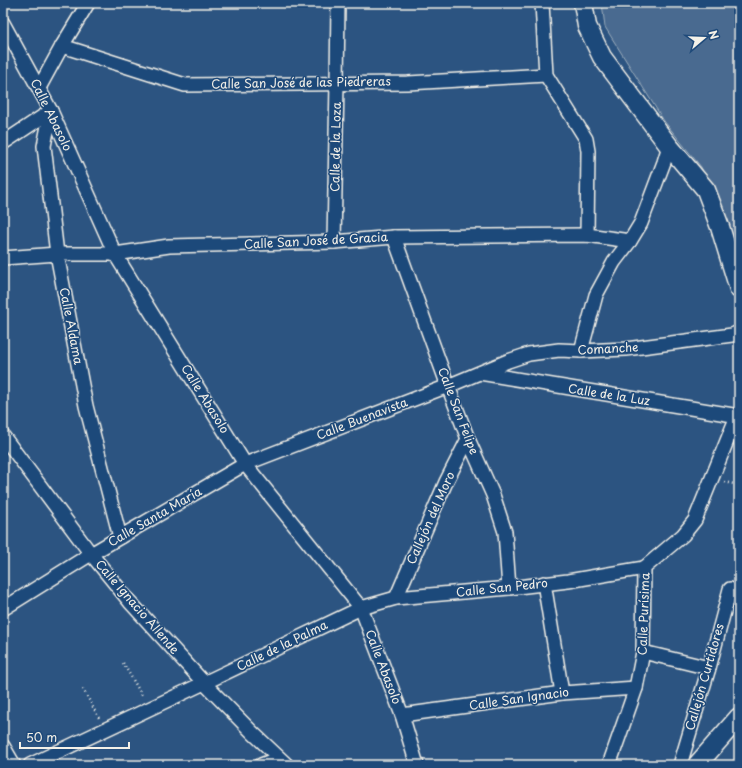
<svg xmlns="http://www.w3.org/2000/svg" width="742" height="768" font-family="'Playpen Sans',sans-serif">
  <style>
    .green { fill: #496b90; stroke: #9eaebc }
    .lines { fill: none; stroke-linecap: round; stroke-linejoin: round }
    .minor-casing { stroke: #f4f1e8; stroke-width: 16 }
    .secondary-casing { stroke: #f4f1e8; stroke-width: 21 }
    .path { stroke: #f4f1e8; stroke-width: 2.5; stroke-dasharray: 1 3; stroke-linecap: butt }
    .minor { stroke: #1f4a7a; stroke-width: 13 }
    .secondary { stroke: #1f4a7a; stroke-width: 18 }
    .labels { text-anchor: middle; stroke-width: 3; stroke-linejoin: round; paint-order: stroke }
    .street-label { font-size: 12px; fill: #f4f1e8; stroke: #1f4a7a }
  </style>
  <rect width="100%" height="100%" fill="#2c5481"/>
  <filter id="ink" filterUnits="userSpaceOnUse"><feTurbulence type="fractalNoise" baseFrequency=".025" numOctaves="2"/><feDisplacementMap in="SourceGraphic" scale="8" xChannelSelector="R" yChannelSelector="G"/><feConvolveMatrix kernelMatrix="1 2 1 2 8 2 1 2 1" color-interpolation-filters="sRGB"/></filter>
  <g filter="url(#ink)">
    <polygon class="green" points="602,3 739,3 739,251 701,167 664,121 605,27"/>
    <g class="lines">
      <defs>
        <g id="minor">
          <polyline points="542,3 546,75 586,139 588,151 587,235"/>
          <polyline points="3,23 51,111 115,254 245,464 361,608 402,715 417,765"/>
          <polyline points="62,46 185,85 408,83 546,75"/>
          <polyline points="39,88 62,46 88,3"/>
          <polyline points="51,111 44,146 57,254 86,406 120,537"/>
          <polyline points="3,143 51,111"/>
          <polyline points="394,237 448,386 468,439 493,495 505,532 509,588"/>
          <polyline points="334,242 337,83 338,3"/>
          <polyline points="3,258 57,254 115,254 169,246 334,242 394,237 587,235 630,241"/>
          <polyline points="581,351 596,295 614,262 630,241 641,223 664,162 669,146"/>
          <polyline points="480,373 739,416"/>
          <polyline points="3,436 91,554 130,602 204,683 253,733 287,765"/>
          <polyline points="544,583 562,693"/>
          <polyline points="396,598 446,482 468,439"/>
          <polyline points="3,609 91,554 245,464 448,386 508,361 529,354 559,350 581,351 626,349 732,335 739,332"/>
          <polyline points="643,652 709,668"/>
          <polyline points="402,715 562,693 636,688"/>
          <polyline points="3,746 14,765"/>
          <polyline points="30,765 204,683 361,608 396,598 509,588 568,581 644,568"/>
          <polyline points="261,765 279,758"/>
          <polyline points="609,765 636,688 643,652 644,568 683,535 695,520 737,416"/>
          <polyline points="680,765 709,668 730,589"/>
        </g>
        <g id="secondary">
          <polyline points="583,3 587,26 602,57 669,146 706,190 720,227 739,289"/>
          <polyline points="697,765 739,717"/>
        </g>
      </defs>
      <use href="#minor" class="minor-casing"/>
      <use href="#secondary" class="secondary-casing"/>
      <g class="path">
        <polyline points="724,482 739,485"/>
        <polyline points="123,663 143,697"/>
        <polyline points="83,689 99,718"/>
      </g>
      <use href="#minor" class="minor"/>
      <use href="#secondary" class="secondary"/>
    </g>
  </g>
  <g class="labels">
    <g class="street-label">
      <text transform="translate(301 83) rotate(-1)" y="4">Calle San José de las Piedreras</text>
      <text transform="translate(51 115) rotate(64)" y="4">Calle Abasolo</text>
      <text transform="translate(336 147) rotate(-89)" y="4">Calle de la Loza</text>
      <text transform="translate(316 241) rotate(-3)" y="4">Calle San José de Gracia</text>
      <text transform="translate(71 326) rotate(79)" y="4">Calle Aldama</text>
      <text transform="translate(608 349) rotate(-3)" y="4">Comanche</text>
      <text transform="translate(609 395) rotate(9)" y="4">Calle de la Luz</text>
      <text transform="translate(205 399) rotate(58)" y="4">Calle Abasolo</text>
      <text transform="translate(458 411) rotate(69)" y="4">Calle San Felipe</text>
      <text transform="translate(362 419) rotate(-21)" y="4">Calle Buenavista</text>
      <text transform="translate(155 517) rotate(-30)" y="4">Calle Santa María</text>
      <text transform="translate(431 518) rotate(-66)" y="4">Callejón del Moro</text>
      <text transform="translate(502 588) rotate(-6)" y="4">Calle San Pedro</text>
      <text transform="translate(137 607) rotate(49)" y="4">Calle Ignacio Allende</text>
      <text transform="translate(644 614) rotate(-88)" y="4">Calle Purísima</text>
      <text transform="translate(282 646) rotate(-26)" y="4">Calle de la Palma</text>
      <text transform="translate(383 667) rotate(69)" y="4">Calle Abasolo</text>
      <text transform="translate(705 677) rotate(-74)" y="4">Callejón Curtidores</text>
      <text transform="translate(519 699) rotate(-8)" y="4">Calle San Ignacio</text>
    </g>
  </g>
  <rect width="742" height="768" fill="none" stroke="#1f4a7a" stroke-width="16"/>
  <rect x="8" y="8" width="726" height="752" fill="none" stroke="#f4f1e8" stroke-width="1.5" filter="url(#ink)"/>
  <g transform="translate(704 38) rotate(71)" stroke="#1f4a7a" stroke-width="3" paint-order="stroke">
  <path d="M0-3L7 15L0 10L-7 15Z" fill="#f4f1e8"/>
  <text y="-6" font-size="11" font-weight="bold" text-anchor="middle" fill="#f4f1e8">N</text>
  </g>
  <path d="M20 742v6h109v-6" fill="none" stroke="#f4f1e8" stroke-width="2"/>
  <text x="26" y="742" font-size="12" fill="#f4f1e8" stroke="#1f4a7a" stroke-width="3" paint-order="stroke">50 m</text>
</svg>
